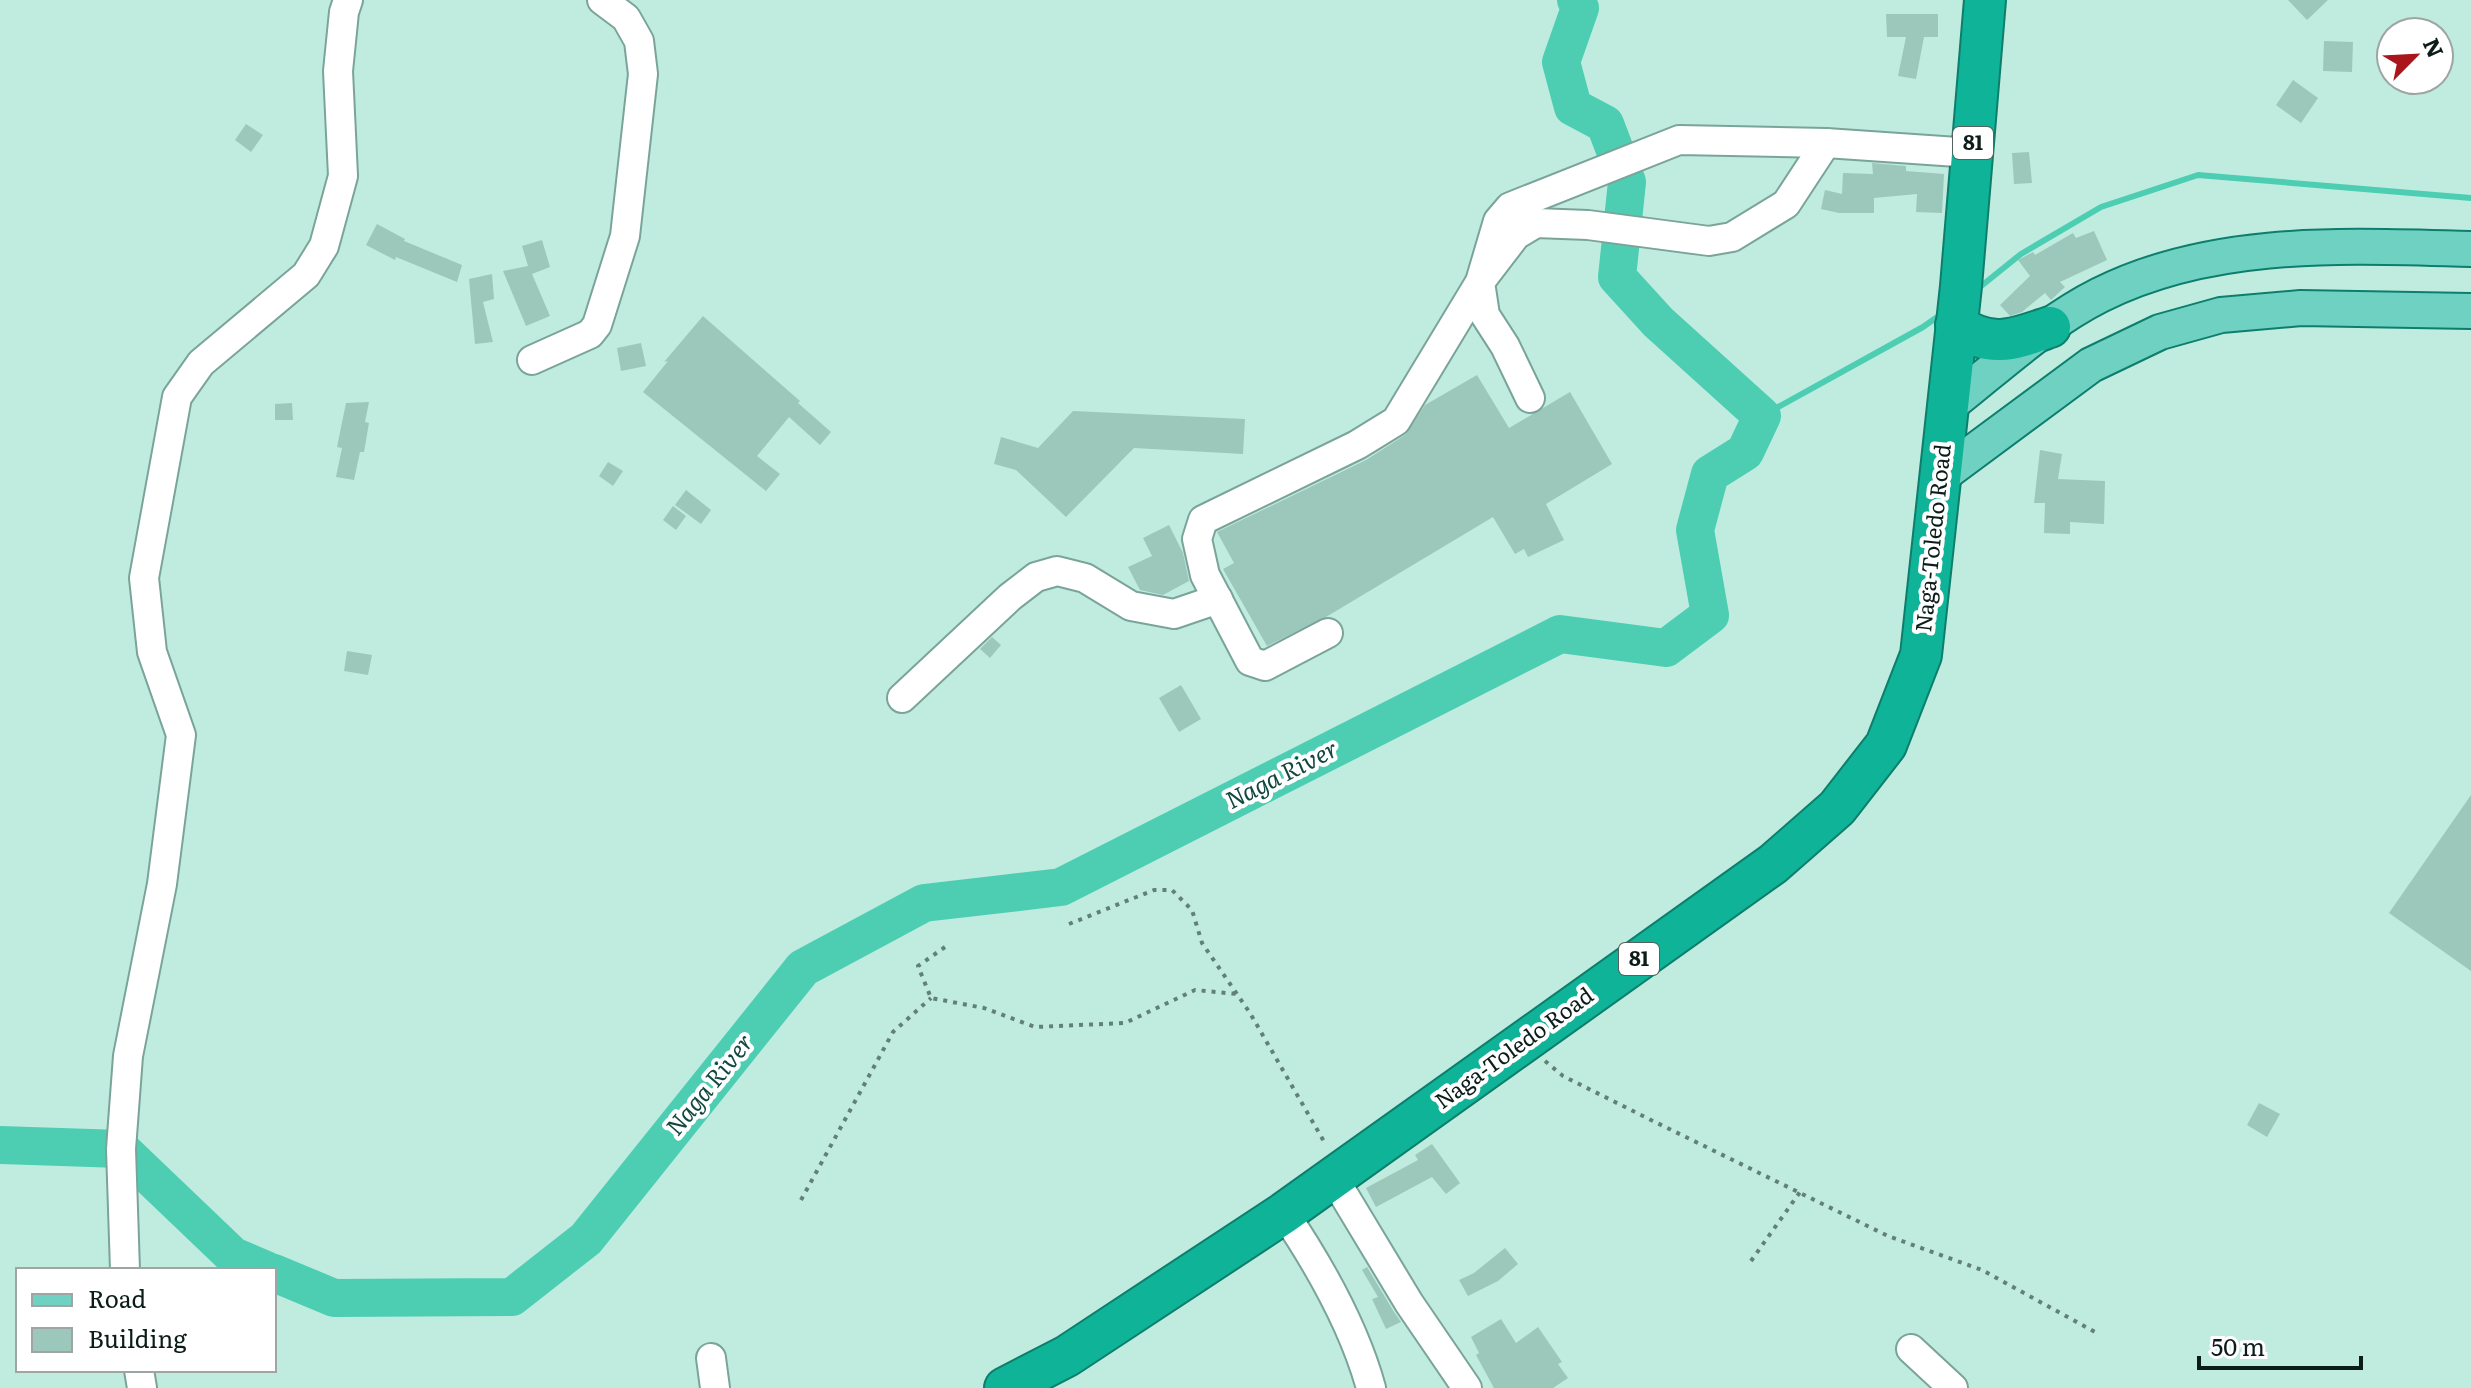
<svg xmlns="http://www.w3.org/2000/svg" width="2471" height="1388" font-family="Literata,serif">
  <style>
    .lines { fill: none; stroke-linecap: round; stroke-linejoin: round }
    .stream { stroke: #4dceb3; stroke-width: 6 }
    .river { stroke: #4dceb3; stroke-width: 38 }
    .building { fill: #9cc7bb }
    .minor-casing { stroke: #7aa499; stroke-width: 32 }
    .major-casing { stroke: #0d7e6c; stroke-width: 38 }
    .highway-casing { stroke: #0d7e6c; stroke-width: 44 }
    .path { stroke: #628078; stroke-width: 4; stroke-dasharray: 4 6; stroke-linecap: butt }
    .minor { stroke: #fff; stroke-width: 28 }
    .major { stroke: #6ed1c1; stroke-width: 34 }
    .highway { stroke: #0eb398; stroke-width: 40 }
    .labels { text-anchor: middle; stroke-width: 8; stroke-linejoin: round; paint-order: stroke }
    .shield { fill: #fff; stroke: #55615e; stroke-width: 2 }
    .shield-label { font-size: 20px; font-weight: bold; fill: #0c1d19 }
    .street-label { font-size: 22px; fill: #0c1d19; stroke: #fff }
    .water-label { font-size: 24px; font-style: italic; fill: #12493e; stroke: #fff }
  </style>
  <rect width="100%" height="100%" fill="#c0ece0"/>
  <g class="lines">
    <g class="stream">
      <polyline points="1975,291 2021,254 2101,207 2198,175 2471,198"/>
      <polyline points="1762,416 1923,327 1943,313"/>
    </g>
    <g class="river">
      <polyline points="0,1145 121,1149 233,1256 266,1270"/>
      <polyline points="274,1273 334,1298 512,1297 586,1239 803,968 924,903 1061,887 1560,634 1666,648 1710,615 1695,530 1710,474 1745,452 1762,416 1658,322 1617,277 1627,182 1605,124 1573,107 1561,62 1580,8 1576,0"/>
    </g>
  </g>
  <g class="building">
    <polygon points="2288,0 2328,0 2307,20"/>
    <polygon points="1886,14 1938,14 1938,37 1924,37 1916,79 1898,76 1906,37 1887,37"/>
    <polygon points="2324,41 2353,42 2352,72 2323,71"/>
    <polygon points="2293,80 2318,98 2301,123 2276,105"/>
    <polygon points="246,124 263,135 251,152 235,140"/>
    <polygon points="2029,152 2032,183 2014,184 2012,153"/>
    <polygon points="1872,163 1906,166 1906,171 1944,174 1942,213 1916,212 1917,194 1874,198 1874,213 1839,213 1821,209 1825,190 1842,194 1843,173 1873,174"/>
    <polygon points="377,224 405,239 404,241 462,265 457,282 396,257 395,260 366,245"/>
    <polygon points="2094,231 2107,260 2060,282 2065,287 2051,300 2045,293 2022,312 2010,316 2000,305 2030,276 2018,260 2033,252 2035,255 2073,233 2076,238"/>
    <polygon points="542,240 550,267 532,274 550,316 526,326 503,271 528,266 522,246"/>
    <polygon points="492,274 494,299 483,302 493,342 475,344 469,279"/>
    <polygon points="703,316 800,401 798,403 831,432 820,445 789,417 757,456 780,474 766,491 643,392 668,361 664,362"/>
    <polygon points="641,343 646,366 621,371 617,348"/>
    <polygon points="1477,375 1509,428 1570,392 1612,464 1546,504 1564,540 1528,557 1524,549 1515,554 1493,517 1326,617 1267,646 1223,569 1234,563 1217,532 1366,460 1405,435 1425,405"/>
    <polygon points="369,402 365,422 369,423 364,452 360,452 354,480 336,477 342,448 337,447 346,403"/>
    <polygon points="292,403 293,420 275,420 275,404"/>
    <polygon points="1073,411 1245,419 1243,454 1134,448 1066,517 1016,470 994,464 1001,437 1038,448"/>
    <polygon points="2040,450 2062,454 2058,479 2105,481 2104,524 2070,522 2070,534 2044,533 2045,503 2034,503"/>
    <polygon points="608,462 623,471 613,486 599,476"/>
    <polygon points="686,490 711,510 701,524 675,505"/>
    <polygon points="673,506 686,516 676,530 663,520"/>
    <polygon points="1169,525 1183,553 1189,581 1163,595 1140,590 1128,567 1152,556 1143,538"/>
    <polygon points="992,637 1001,645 990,658 980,649"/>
    <polygon points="347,651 372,655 368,675 344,671"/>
    <polygon points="1181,685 1201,719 1179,732 1159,698"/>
    <polygon points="2471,795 2471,971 2389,913"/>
    <polygon points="2259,1103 2280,1114 2267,1137 2247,1125"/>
    <polygon points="1432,1144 1460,1183 1446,1194 1432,1177 1376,1207 1366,1188 1418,1160 1415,1155"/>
    <polygon points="1505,1248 1518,1264 1498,1281 1468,1296 1459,1280 1474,1273"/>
    <polygon points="1367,1267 1394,1312 1401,1322 1386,1329 1372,1299 1378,1297 1362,1270"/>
    <polygon points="1501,1319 1516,1343 1538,1327 1562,1362 1558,1364 1568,1378 1553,1388 1494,1388 1476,1355 1479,1353 1471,1337"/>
  </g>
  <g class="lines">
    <defs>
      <g id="minor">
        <polyline points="532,360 590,334 597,325 625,236 643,74 639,41 626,18 602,0"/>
        <polyline points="1530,398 1505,346 1485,315 1480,282 1516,235 1536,223 1588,225 1709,241 1732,237 1786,204 1826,143"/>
        <polyline points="1328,633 1265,666 1250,661 1205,575 1197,539 1203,520 1357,445 1396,421 1480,282 1498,221 1510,207 1679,140 1826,143 1972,153"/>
        <polyline points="902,698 1010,597 1036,577 1057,571 1085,578 1131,606 1174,614 1218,599"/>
        <polyline points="1333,1177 1409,1303 1467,1388"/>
        <path d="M1284 1213C1319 1265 1354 1326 1371 1388"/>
        <polyline points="125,1270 121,1149 128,1056 162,884 181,735 152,652 144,578 177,397 201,363 306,275 324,246 343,176 338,71 344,12 348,0"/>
        <polyline points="1911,1349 1953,1388"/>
        <polyline points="711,1358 715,1388"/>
        <polyline points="139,1370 142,1388"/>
      </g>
      <g id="major">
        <path d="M1947 407C1996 369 2044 323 2100 295 2214 238 2347 246 2471 249"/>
        <polyline points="1941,476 2091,365 2160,332 2221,315 2301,308 2471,311"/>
      </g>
      <g id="highway">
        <path d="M1956 325C1992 349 2012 340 2050 327"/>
        <polyline points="1005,1388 1067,1356 1284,1213 1773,864 1837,808 1886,745 1921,655 1961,286 1985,0"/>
      </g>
    </defs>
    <use href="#minor" class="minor-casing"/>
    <use href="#major" class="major-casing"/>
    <use href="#highway" class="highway-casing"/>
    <g class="path">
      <polyline points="1069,924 1154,890 1172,890 1192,910 1202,943 1250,1013 1326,1145"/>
      <polyline points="945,947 918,966 931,998 984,1008 1035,1027 1125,1023 1195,990 1237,994"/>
      <polyline points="1545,1061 1563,1076 1649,1119 1888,1236 1982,1270 2095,1332"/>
      <polyline points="801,1200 893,1032 931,998"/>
      <polyline points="1751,1261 1800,1192"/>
    </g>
    <use href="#minor" class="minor"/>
    <use href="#major" class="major"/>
    <use href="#highway" class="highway"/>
  </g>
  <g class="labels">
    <g class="shield">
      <rect x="1953" y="127" width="40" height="32" rx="6"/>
      <rect x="1619" y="943" width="40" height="32" rx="6"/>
    </g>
    <g class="shield-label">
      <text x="1973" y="150">81</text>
      <text x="1639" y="966">81</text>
    </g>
    <g class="street-label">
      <text transform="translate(1933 538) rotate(-84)" y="8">Naga-Toledo Road</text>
      <text transform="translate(1514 1048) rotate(-36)" y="8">Naga-Toledo Road</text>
    </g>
    <g class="water-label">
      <text transform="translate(1282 775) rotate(-27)" y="8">Naga River</text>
      <text transform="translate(710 1085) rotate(-51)" y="8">Naga River</text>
    </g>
  </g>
  <rect x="16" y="1268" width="260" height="104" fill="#ffffff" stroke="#9ea5a3" stroke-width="2"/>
  <rect x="32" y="1294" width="40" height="12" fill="#6ed1c1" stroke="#9ea5a3" stroke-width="2"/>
  <text x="88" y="1308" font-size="24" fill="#0c1d19">Road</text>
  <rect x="32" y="1328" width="40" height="24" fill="#9cc7bb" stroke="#9ea5a3" stroke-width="2"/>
  <text x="88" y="1348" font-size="24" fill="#0c1d19">Building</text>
  <g transform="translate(2415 56) rotate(66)"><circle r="38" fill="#ffffff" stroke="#9ea5a3" stroke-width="2"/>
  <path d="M0-6L14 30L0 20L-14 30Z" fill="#a9151b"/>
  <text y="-12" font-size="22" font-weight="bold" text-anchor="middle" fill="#0c1d19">N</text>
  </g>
  <path d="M2199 1356v12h162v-12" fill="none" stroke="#0c1d19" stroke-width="4"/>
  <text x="2211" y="1356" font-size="24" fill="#0c1d19" stroke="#ffffff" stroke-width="6" paint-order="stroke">50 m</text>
</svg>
